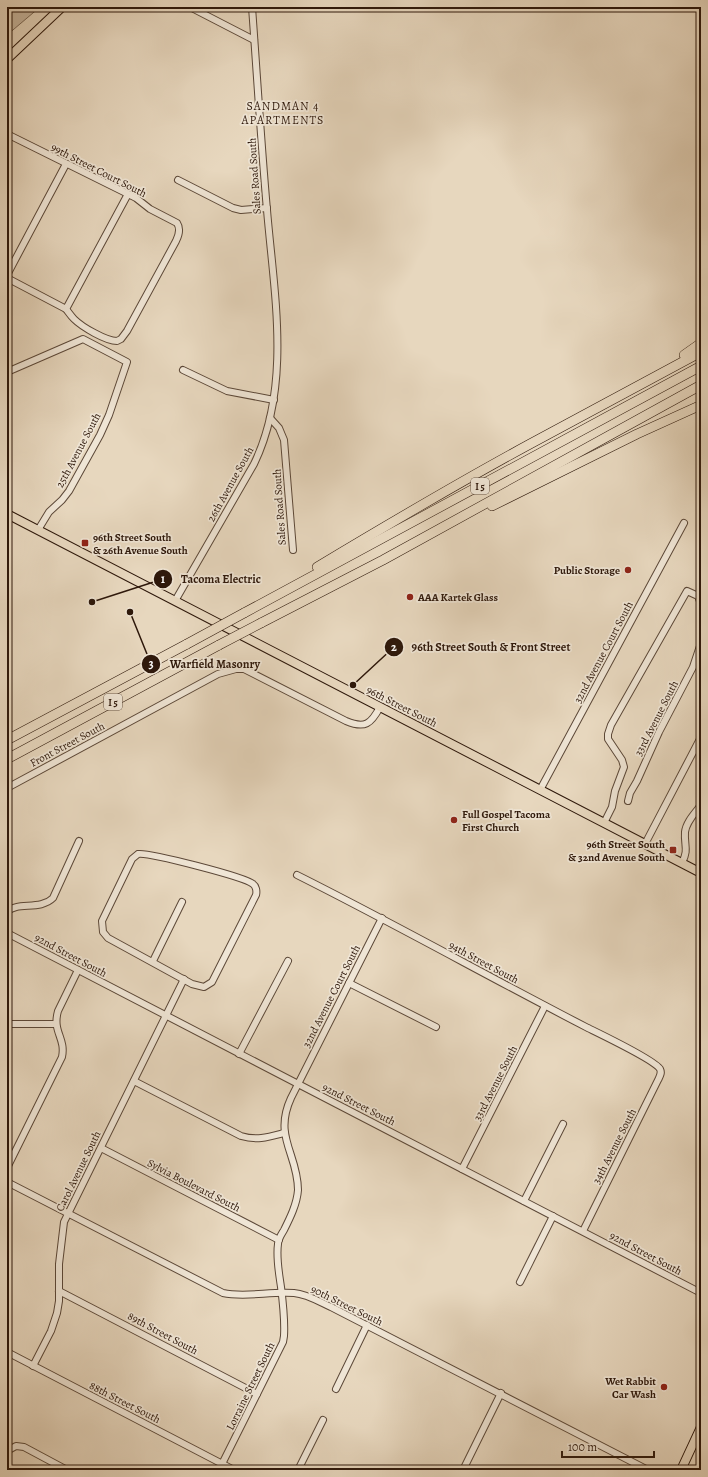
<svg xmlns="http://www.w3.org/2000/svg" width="708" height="1477" font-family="Alegreya,serif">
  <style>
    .green { fill: #c8b7a0; stroke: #7b6856 }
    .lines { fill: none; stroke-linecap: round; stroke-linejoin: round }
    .minor-casing { stroke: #5c4838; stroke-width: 8 }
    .major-casing { stroke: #2e180b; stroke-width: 10 }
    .highway-casing { stroke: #2e180b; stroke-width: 10 }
    .minor { stroke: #efe5d5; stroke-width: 6 }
    .major { stroke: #e7d7be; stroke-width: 8 }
    .highway { stroke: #e7d7be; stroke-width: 9 }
    .highway-bridge-casing { stroke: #2e180b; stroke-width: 10; stroke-linecap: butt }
    .highway-bridge { stroke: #e7d7be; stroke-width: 9 }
    .poi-dot { fill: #8f2418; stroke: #efe5d5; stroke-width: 1.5 }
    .labels { text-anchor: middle; stroke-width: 3.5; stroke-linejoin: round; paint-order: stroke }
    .shield { fill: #efe5d5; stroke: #685648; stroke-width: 1 }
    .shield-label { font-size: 10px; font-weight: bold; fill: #2e180b }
    .street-label { font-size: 11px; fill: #2e180b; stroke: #efe5d5 }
    .poi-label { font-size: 11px; font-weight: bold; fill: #2e180b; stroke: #efe5d5; text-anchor: start }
    .neighbourhood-label { font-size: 12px; letter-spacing: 1px; fill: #2e180b; stroke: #efe5d5 }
    .leader { fill: none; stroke: #2e180b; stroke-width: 1.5 }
    .callout-dot { fill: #2e180b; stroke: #efe5d5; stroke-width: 1.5 }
    .mark-label { font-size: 12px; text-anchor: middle; font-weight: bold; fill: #fff }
    .callout-label { font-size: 12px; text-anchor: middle; font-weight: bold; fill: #2e180b; stroke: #efe5d5; stroke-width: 3.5; stroke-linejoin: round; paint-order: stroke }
  </style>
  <rect width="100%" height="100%" fill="#e7d7be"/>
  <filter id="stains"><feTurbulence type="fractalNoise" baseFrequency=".005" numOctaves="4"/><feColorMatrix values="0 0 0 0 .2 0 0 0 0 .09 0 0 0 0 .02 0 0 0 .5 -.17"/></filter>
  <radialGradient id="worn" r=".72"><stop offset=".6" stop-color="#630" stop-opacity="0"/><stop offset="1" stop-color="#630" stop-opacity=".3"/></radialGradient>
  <polygon class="green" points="7,7 40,7 7,35"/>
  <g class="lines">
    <defs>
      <g id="minor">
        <polyline points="190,7 254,40"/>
        <path d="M7 134 136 198 150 209 177 223C181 229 179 235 176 241L127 331 121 339 117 341C106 341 82 327 74 319 71 316 69 313 66 309L7 278"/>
        <polyline points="178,180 233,208 241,210 267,208"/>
        <polyline points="7,275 66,164"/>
        <polyline points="66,309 128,194"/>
        <polyline points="183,370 227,391 274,400"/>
        <polyline points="7,372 83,339 127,362 109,415 100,435 69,491 62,500 49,512 38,530"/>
        <polyline points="270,418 279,428 284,440 293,550"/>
        <path d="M175 601 254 464C292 385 274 294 267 210 261 142 257 75 252 7"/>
        <path d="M7 788 218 674 236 669H244L346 721C365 729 371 724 380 707"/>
        <polyline points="540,790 684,523"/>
        <polyline points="628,801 630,793 637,781 659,732 693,667 701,643"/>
        <polyline points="604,823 612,807 615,791 624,767 622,760 608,739 608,734 611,725 687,591 698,596 701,604"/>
        <polyline points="645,844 701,737"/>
        <path d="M138 854C148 852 245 877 253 884 256 886 257 891 256 895L212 982 204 987 192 984 108 938 103 932 102 921 132 859Z"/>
        <path d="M682 863C689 849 684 846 685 832 686 822 695 813 701 805"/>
        <path d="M297 875C395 924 489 977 586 1027 598 1033 655 1060 660 1069 662 1073 660 1076 658 1080L583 1231"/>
        <path d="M7 912C17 901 40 911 53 898L79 841"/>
        <polyline points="7,933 701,1293"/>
        <polyline points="153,961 182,902"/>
        <polyline points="349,983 436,1027"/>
        <polyline points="7,1024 56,1024"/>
        <polyline points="239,1054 288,961"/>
        <path d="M134 1081 241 1136C257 1141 269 1137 284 1133"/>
        <polyline points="101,1148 279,1240"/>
        <path d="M7 1168 62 1057C66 1038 52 1032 58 1011L78 970"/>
        <polyline points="462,1169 545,1006"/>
        <path d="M7 1182 223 1293C246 1298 270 1291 294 1293 307 1294 320 1302 331 1307L648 1470"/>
        <polyline points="524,1201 563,1124"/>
        <polyline points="520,1282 553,1216"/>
        <polyline points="59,1291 257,1394"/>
        <polyline points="7,1352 234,1470"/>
        <polyline points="33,1366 51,1331 57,1313 59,1301 59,1264 64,1222 184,979"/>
        <polyline points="336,1389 367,1325"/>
        <polyline points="7,1451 16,1446 24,1447 67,1470"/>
        <path d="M222 1464 283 1342 284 1336C285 1320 283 1303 281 1287 279 1273 276 1258 278 1244 278 1239 281 1235 284 1230 290 1218 297 1204 298 1190 298 1154 273 1137 291 1098L382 918"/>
        <polyline points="298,1470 323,1420"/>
        <polyline points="463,1470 501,1393"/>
      </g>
      <g id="major">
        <polyline points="7,59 62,7"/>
        <polyline points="7,514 701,873"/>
        <polyline points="681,1470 701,1427"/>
      </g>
      <g id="highway">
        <polyline points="684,355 701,343"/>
        <polyline points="492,506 637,434 701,405"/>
        <path d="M317 567C387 525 458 483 530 444 587 413 644 383 701 352"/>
        <polyline points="244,613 701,366"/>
        <polyline points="261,623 383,560 701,385"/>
        <polyline points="7,740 187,644"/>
        <polyline points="7,759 219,645"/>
      </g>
    </defs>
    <use href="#minor" class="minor-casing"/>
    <use href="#major" class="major-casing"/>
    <use href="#highway" class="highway-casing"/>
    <use href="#minor" class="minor"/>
    <use href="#major" class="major"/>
    <use href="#highway" class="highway"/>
    <defs>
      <g id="highway-bridge">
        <polyline points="187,644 244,613"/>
        <polyline points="219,645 261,623"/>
      </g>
    </defs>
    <use href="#highway-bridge" class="highway-bridge-casing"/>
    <use href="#highway-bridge" class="highway-bridge"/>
  </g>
  <g class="poi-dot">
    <rect x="81" y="539" width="8" height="8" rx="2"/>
    <circle cx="628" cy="570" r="4"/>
    <circle cx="410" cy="597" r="4"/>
    <circle cx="454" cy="820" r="4"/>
    <rect x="669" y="846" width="8" height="8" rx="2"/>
    <circle cx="664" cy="1387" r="4"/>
  </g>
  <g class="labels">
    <g class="shield">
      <rect x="471" y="478" width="18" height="16" rx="3"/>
      <rect x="104" y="694" width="18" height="16" rx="3"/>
    </g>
    <g class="shield-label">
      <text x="480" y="490">I 5</text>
      <text x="113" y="706">I 5</text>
    </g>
    <g class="street-label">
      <text transform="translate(99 170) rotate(27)" y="4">99th Street Court South</text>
      <text transform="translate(254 176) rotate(-94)" y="4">Sales Road South</text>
      <text transform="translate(78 450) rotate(-62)" y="4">25th Avenue South</text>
      <text transform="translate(230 484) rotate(-61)" y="4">26th Avenue South</text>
      <text transform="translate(279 507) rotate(-94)" y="4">Sales Road South</text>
      <text transform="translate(603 652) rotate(-62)" y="4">32nd Avenue Court South</text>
      <text transform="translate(402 706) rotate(27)" y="4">96th Street South</text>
      <text transform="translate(656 718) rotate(-63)" y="4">33rd Avenue South</text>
      <text transform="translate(67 744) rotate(-28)" y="4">Front Street South</text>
      <text transform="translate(71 955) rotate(28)" y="4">92nd Street South</text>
      <text transform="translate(484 962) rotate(28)" y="4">94th Street South</text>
      <text transform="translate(331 996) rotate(-63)" y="4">32nd Avenue Court South</text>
      <text transform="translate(495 1083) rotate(-63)" y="4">33rd Avenue South</text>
      <text transform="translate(359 1104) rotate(27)" y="4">92nd Street South</text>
      <text transform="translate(614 1146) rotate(-63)" y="4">34th Avenue South</text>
      <text transform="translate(78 1171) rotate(-64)" y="4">Carol Avenue South</text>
      <text transform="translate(194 1185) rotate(27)" y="4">Sylvia Boulevard South</text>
      <text transform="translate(646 1253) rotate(28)" y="4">92nd Street South</text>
      <text transform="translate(347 1305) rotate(26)" y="4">90th Street South</text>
      <text transform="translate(163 1333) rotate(28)" y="4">89th Street South</text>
      <text transform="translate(250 1386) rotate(-64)" y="4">Lorraine Street South</text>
      <text transform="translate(125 1402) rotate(27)" y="4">88th Street South</text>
    </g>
    <g class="poi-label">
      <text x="93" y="541">96th Street South<tspan x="93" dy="13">&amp; 26th Avenue South</tspan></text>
      <text x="620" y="574" text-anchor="end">Public Storage</text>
      <text x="418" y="601">AAA Kartek Glass</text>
      <text x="462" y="818">Full Gospel Tacoma<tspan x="462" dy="13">First Church</tspan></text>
      <text x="665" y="848" text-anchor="end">96th Street South<tspan x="665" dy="13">&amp; 32nd Avenue South</tspan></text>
      <text x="656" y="1385" text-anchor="end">Wet Rabbit<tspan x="656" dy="13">Car Wash</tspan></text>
    </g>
    <g class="neighbourhood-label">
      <text x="283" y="110">SANDMAN 4<tspan x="283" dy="14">APARTMENTS</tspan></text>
    </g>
  </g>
  <path class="leader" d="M92 602L163 579M353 685L394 647M130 612L151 664"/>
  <g class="callout-dot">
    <circle cx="92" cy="602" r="4"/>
    <circle cx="353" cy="685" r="4"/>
    <circle cx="130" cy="612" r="4"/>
    <circle cx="163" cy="579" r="10"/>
    <circle cx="394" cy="647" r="10"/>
    <circle cx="151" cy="664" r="10"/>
  </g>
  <g class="mark-label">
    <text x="163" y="583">1</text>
    <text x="394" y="651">2</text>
    <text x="151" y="668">3</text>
  </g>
  <g class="callout-label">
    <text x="221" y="583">Tacoma Electric</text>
    <text x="491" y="651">96th Street South &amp; Front Street</text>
    <text x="215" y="668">Warfield Masonry</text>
  </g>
  <rect width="708" height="1477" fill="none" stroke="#e7d7be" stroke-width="24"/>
  <rect x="8" y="8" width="692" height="1461" fill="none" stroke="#2e180b" stroke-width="2"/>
  <rect x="12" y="12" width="684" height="1453" fill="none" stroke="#2e180b"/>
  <path d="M562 1451v6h92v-6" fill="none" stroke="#2e180b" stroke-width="2"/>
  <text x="568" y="1451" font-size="12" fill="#2e180b" stroke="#efe5d5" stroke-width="3" paint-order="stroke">100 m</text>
  <rect width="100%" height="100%" filter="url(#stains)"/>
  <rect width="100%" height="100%" fill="url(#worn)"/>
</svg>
